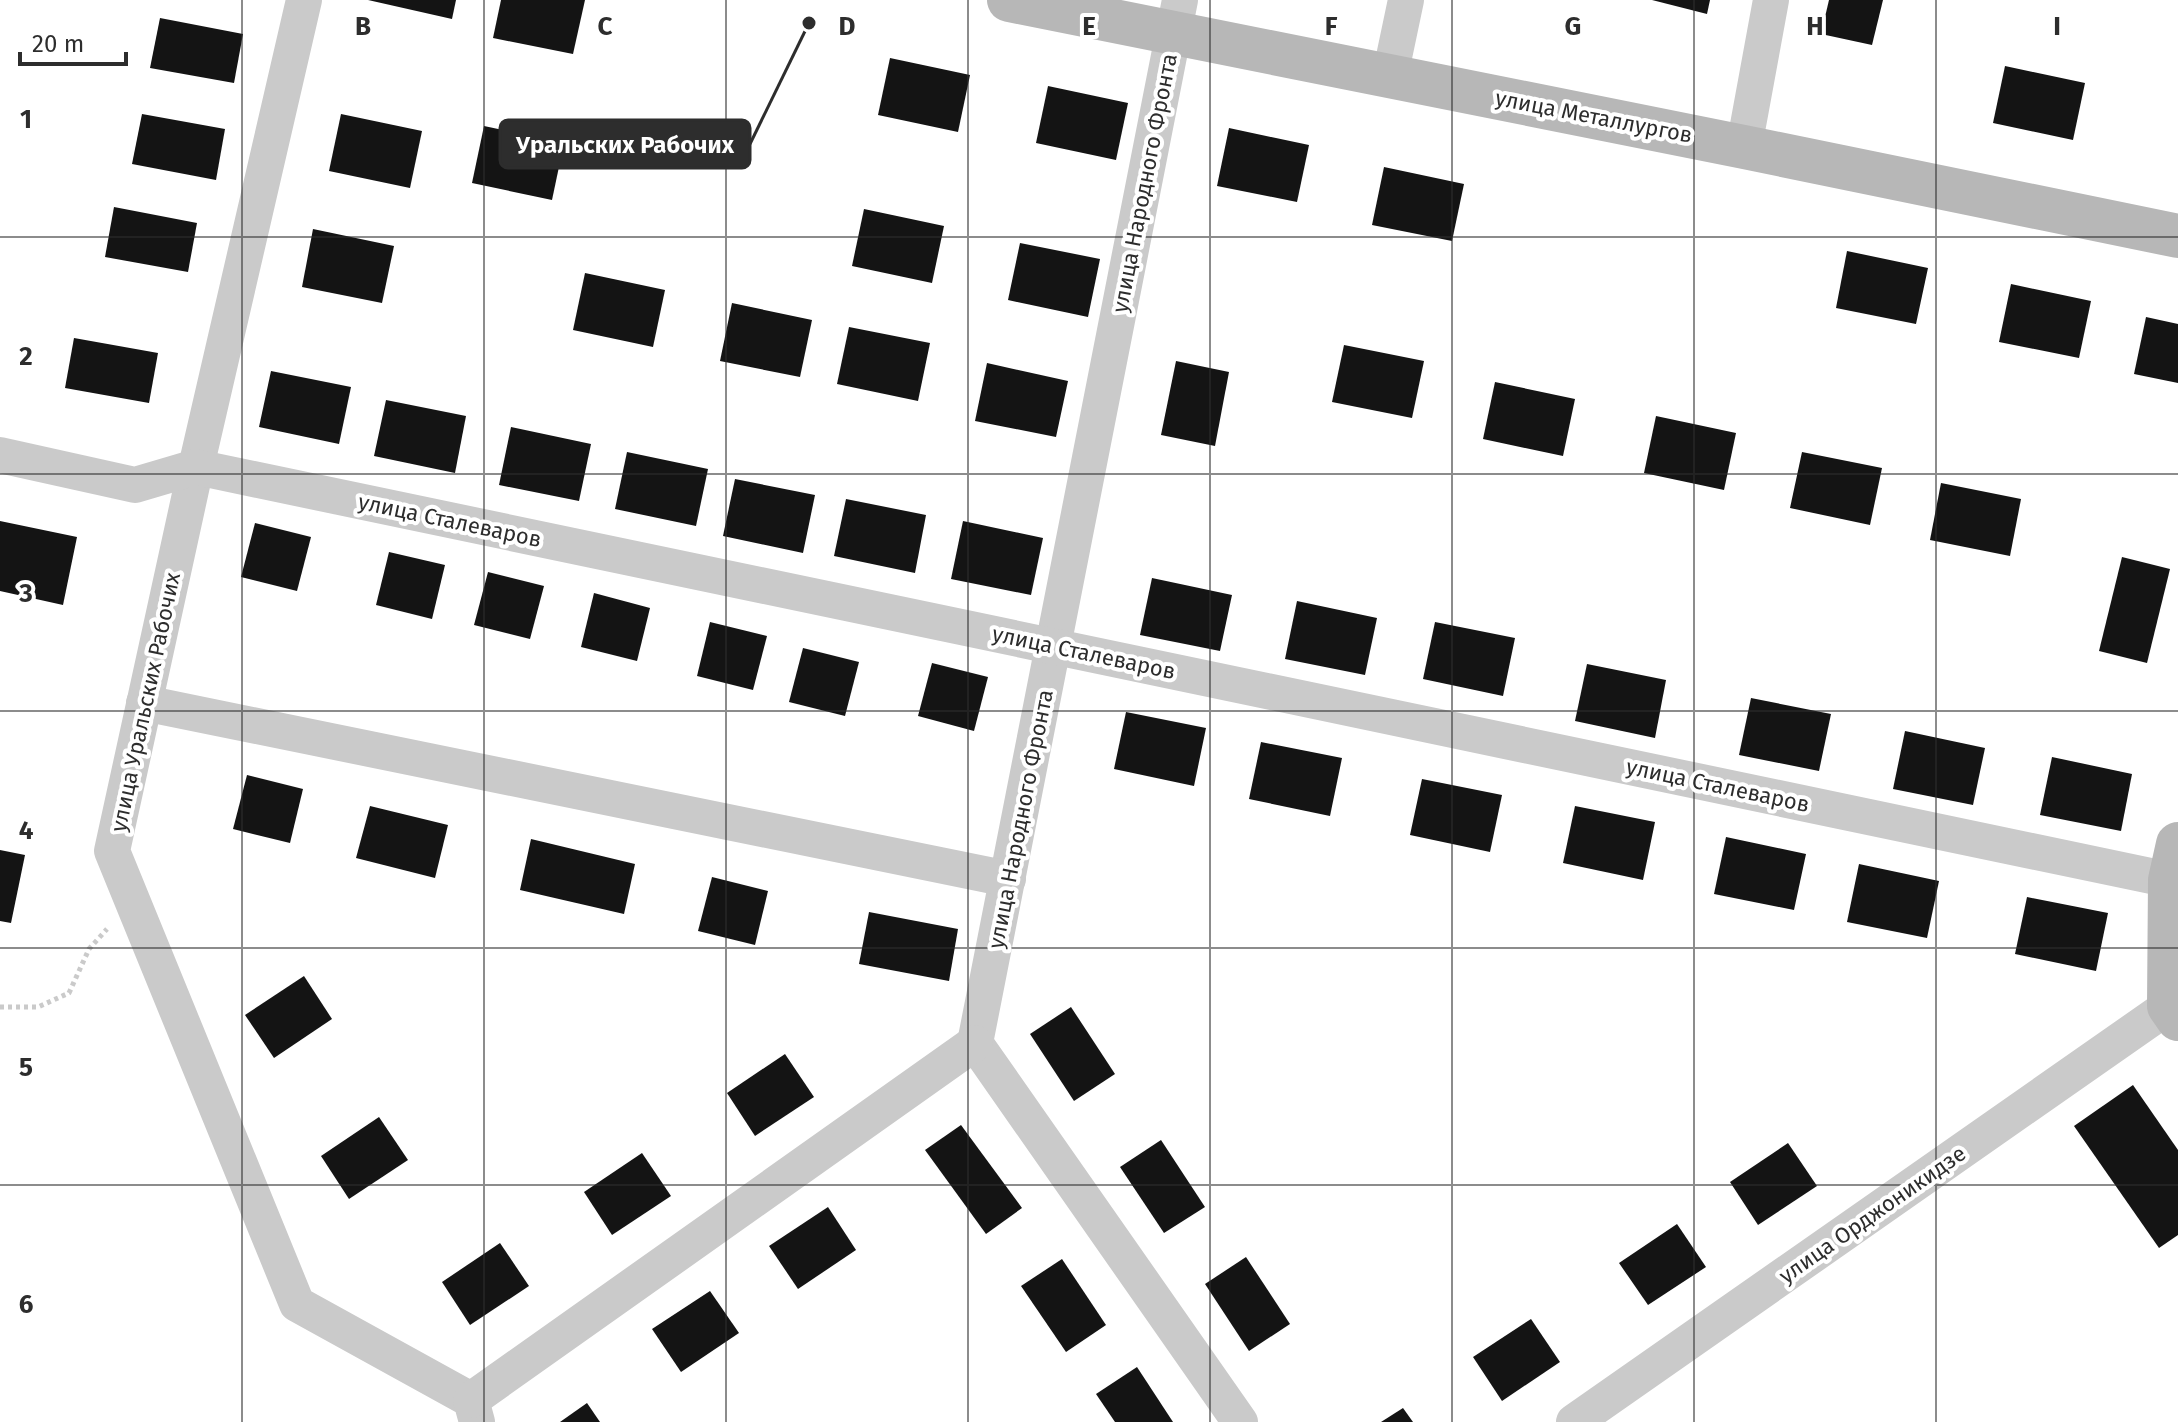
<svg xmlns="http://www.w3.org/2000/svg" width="2178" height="1422" font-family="'Fira Sans',sans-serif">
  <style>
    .building { fill: #141414 }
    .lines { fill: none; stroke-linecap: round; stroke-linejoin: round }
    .path { stroke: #cacaca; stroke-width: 5; stroke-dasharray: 4 4; stroke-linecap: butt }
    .minor { stroke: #cacaca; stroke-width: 36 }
    .secondary { stroke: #b7b7b7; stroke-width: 44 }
    .grid { fill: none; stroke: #2d2d2d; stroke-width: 2; stroke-opacity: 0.55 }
    .labels { text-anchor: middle; stroke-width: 8; stroke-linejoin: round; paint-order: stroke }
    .street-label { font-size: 22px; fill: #2d2d2d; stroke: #fff }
    .grid-label { font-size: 26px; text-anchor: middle; font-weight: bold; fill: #2d2d2d; stroke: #fff; stroke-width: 8; stroke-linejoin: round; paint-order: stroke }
    .leader { fill: none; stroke: #2d2d2d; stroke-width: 3 }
    .callout-dot { fill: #2d2d2d; stroke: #fff; stroke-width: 3 }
    .callout { fill: #2d2d2d; stroke: #2d2d2d; stroke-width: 3 }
    .callout-label { font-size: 24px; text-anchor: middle; font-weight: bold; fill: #fff }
  </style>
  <rect width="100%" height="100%" fill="#fff"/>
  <g class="building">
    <polygon points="368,0 456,0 452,19"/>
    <polygon points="501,0 585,0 573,54 493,38"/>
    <polygon points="1652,0 1710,0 1707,14"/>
    <polygon points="1829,0 1883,0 1872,45 1821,34"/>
    <polygon points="160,18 243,34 234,83 150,68"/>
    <polygon points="890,58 970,75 958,132 878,115"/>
    <polygon points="2005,66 2085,83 2073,140 1993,123"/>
    <polygon points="1048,86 1128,103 1116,160 1036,143"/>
    <polygon points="142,114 225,129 216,180 132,164"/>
    <polygon points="341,114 422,131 410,188 329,171"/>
    <polygon points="484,126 564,143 552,200 472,183"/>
    <polygon points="1229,128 1309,145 1297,202 1217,186"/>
    <polygon points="1384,167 1464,184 1452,241 1372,225"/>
    <polygon points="114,207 197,223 188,272 105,257"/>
    <polygon points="864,209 944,226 932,283 852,266"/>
    <polygon points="313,229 394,246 382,303 302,287"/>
    <polygon points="1020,243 1100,259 1088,317 1008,300"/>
    <polygon points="1847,251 1928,268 1916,324 1836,308"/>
    <polygon points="585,273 665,290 653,347 573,330"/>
    <polygon points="2011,284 2091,301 2079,358 1999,342"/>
    <polygon points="732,303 812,320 800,377 720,361"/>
    <polygon points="2146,317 2178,324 2178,383 2134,374"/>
    <polygon points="849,327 930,343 918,401 837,384"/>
    <polygon points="74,338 158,353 149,403 65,388"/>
    <polygon points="1344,345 1424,361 1412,418 1332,402"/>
    <polygon points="1176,361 1229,372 1215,446 1161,435"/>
    <polygon points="987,363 1068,381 1056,437 975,421"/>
    <polygon points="271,371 351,387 339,444 259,427"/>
    <polygon points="1495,382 1575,399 1563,456 1483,439"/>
    <polygon points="386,400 466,416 455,473 374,456"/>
    <polygon points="1656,416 1736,433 1724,490 1644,473"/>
    <polygon points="511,427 591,444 579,501 499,485"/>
    <polygon points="627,452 708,469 696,526 615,509"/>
    <polygon points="1802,452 1882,468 1870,525 1790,508"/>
    <polygon points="735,479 815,495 803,553 723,536"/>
    <polygon points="1941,483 2021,499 2010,556 1930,540"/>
    <polygon points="846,499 926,515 915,573 834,556"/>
    <polygon points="0,521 77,537 63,605 0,591"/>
    <polygon points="963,521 1043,538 1031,595 951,579"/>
    <polygon points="255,523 311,537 297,591 241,577"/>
    <polygon points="389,552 445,565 432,619 376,605"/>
    <polygon points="2122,557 2170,569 2147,663 2099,651"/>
    <polygon points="488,572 544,586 530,639 474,625"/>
    <polygon points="1152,578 1232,595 1220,651 1140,635"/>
    <polygon points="594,593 650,608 637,661 581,647"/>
    <polygon points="1297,601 1377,618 1365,675 1285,659"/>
    <polygon points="710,622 767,636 753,690 697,676"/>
    <polygon points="1435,622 1515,638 1503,696 1423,679"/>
    <polygon points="803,648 859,662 845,716 789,702"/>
    <polygon points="932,663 988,677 974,731 918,716"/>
    <polygon points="1587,664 1666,680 1655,738 1575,721"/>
    <polygon points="1751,698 1831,714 1819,771 1739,755"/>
    <polygon points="1126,712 1206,728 1194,786 1114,769"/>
    <polygon points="1905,731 1985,748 1973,805 1893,789"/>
    <polygon points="1261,742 1342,758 1330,816 1249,799"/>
    <polygon points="2052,757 2132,774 2121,831 2040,815"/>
    <polygon points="247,775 303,789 290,843 233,829"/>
    <polygon points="1422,779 1502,795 1490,852 1410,835"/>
    <polygon points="370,806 448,825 435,878 356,858"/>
    <polygon points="1575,806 1655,822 1643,880 1563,863"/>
    <polygon points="1726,837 1806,854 1794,910 1714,894"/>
    <polygon points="531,839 635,864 624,914 520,890"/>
    <polygon points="0,850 25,855 11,923 0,921"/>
    <polygon points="1859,864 1939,881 1927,938 1847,922"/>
    <polygon points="712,877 768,891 755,945 698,931"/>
    <polygon points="2027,897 2108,913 2096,971 2015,954"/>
    <polygon points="869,912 958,929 949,981 859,964"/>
    <polygon points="304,976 332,1019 274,1058 245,1015"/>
    <polygon points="1071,1007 1115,1074 1074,1101 1030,1034"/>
    <polygon points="785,1054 814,1097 755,1136 727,1093"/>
    <polygon points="2133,1085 2178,1150 2178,1235 2159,1248 2074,1126"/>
    <polygon points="379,1117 408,1160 349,1199 321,1156"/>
    <polygon points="961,1125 1022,1208 986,1234 925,1150"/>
    <polygon points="1161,1140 1205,1207 1164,1233 1120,1167"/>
    <polygon points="1788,1143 1817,1186 1758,1225 1730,1182"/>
    <polygon points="642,1153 671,1196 612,1235 584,1192"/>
    <polygon points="828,1207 856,1250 798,1289 769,1246"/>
    <polygon points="1677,1224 1706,1267 1648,1305 1619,1263"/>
    <polygon points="500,1243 529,1286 470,1325 442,1282"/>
    <polygon points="1246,1257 1290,1324 1249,1351 1205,1284"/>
    <polygon points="1062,1259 1106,1325 1066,1352 1021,1286"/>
    <polygon points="710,1291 739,1333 681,1372 652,1329"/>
    <polygon points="1531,1319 1560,1362 1502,1401 1473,1357"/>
    <polygon points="1137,1367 1173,1422 1115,1422 1096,1394"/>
    <polygon points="587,1403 600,1422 560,1422"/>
    <polygon points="1403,1408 1413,1422 1381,1422"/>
  </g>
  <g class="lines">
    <polyline class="path" points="0,1007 38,1007 69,993 89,949 107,929"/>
    <g class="minor">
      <polyline points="304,0 196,467 112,851 297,1304 471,1400 477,1422"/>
      <polyline points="1180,0 975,1043 1240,1422"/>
      <polyline points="1390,76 1406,0"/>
      <polyline points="1744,147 1771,0"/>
      <polyline points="0,455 135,485 196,467 2170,880"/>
      <polyline points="144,703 1008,879"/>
      <polyline points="471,1400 975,1043"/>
      <polyline points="1574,1422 2169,1006"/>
    </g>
    <g class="secondary">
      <polyline points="1009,0 1744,147 2178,236"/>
      <polyline points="2178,844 2170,880 2169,1006 2178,1019"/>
    </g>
  </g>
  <path class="grid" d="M242 0V1422M484 0V1422M726 0V1422M968 0V1422M1210 0V1422M1452 0V1422M1694 0V1422M1936 0V1422M0 237H2178M0 474H2178M0 711H2178M0 948H2178M0 1185H2178"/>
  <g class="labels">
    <g class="street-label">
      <text transform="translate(1594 116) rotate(11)" y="8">улица Металлургов</text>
      <text transform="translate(1144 183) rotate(-79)" y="8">улица Народного Фронта</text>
      <text transform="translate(450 520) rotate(12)" y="8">улица Сталеваров</text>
      <text transform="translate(1084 652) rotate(12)" y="8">улица Сталеваров</text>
      <text transform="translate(145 702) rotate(-78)" y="8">улица Уральских Рабочих</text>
      <text transform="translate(1718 785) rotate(12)" y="8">улица Сталеваров</text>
      <text transform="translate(1020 819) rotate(-79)" y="8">улица Народного Фронта</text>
      <text transform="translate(1872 1214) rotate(-35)" y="8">улица Орджоникидзе</text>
    </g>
  </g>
  <g class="grid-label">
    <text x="363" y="35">B</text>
    <text x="605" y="35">C</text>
    <text x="847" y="35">D</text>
    <text x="1089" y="35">E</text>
    <text x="1331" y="35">F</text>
    <text x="1573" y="35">G</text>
    <text x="1815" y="35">H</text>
    <text x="2057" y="35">I</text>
    <text x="26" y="128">1</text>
    <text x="26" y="365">2</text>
    <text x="26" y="602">3</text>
    <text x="26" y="839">4</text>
    <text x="26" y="1076">5</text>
    <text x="26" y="1313">6</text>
  </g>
  <path class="leader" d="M809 23L750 144"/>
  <circle class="callout-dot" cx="809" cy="23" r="8"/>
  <rect class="callout" x="500" y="120" width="250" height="48" rx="8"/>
  <g class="callout-label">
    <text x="625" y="153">Уральских Рабочих</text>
  </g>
  <path d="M20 52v12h106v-12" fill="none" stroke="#2d2d2d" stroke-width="4"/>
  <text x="32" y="52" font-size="24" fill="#2d2d2d" stroke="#ffffff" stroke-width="6" paint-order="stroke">20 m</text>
</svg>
